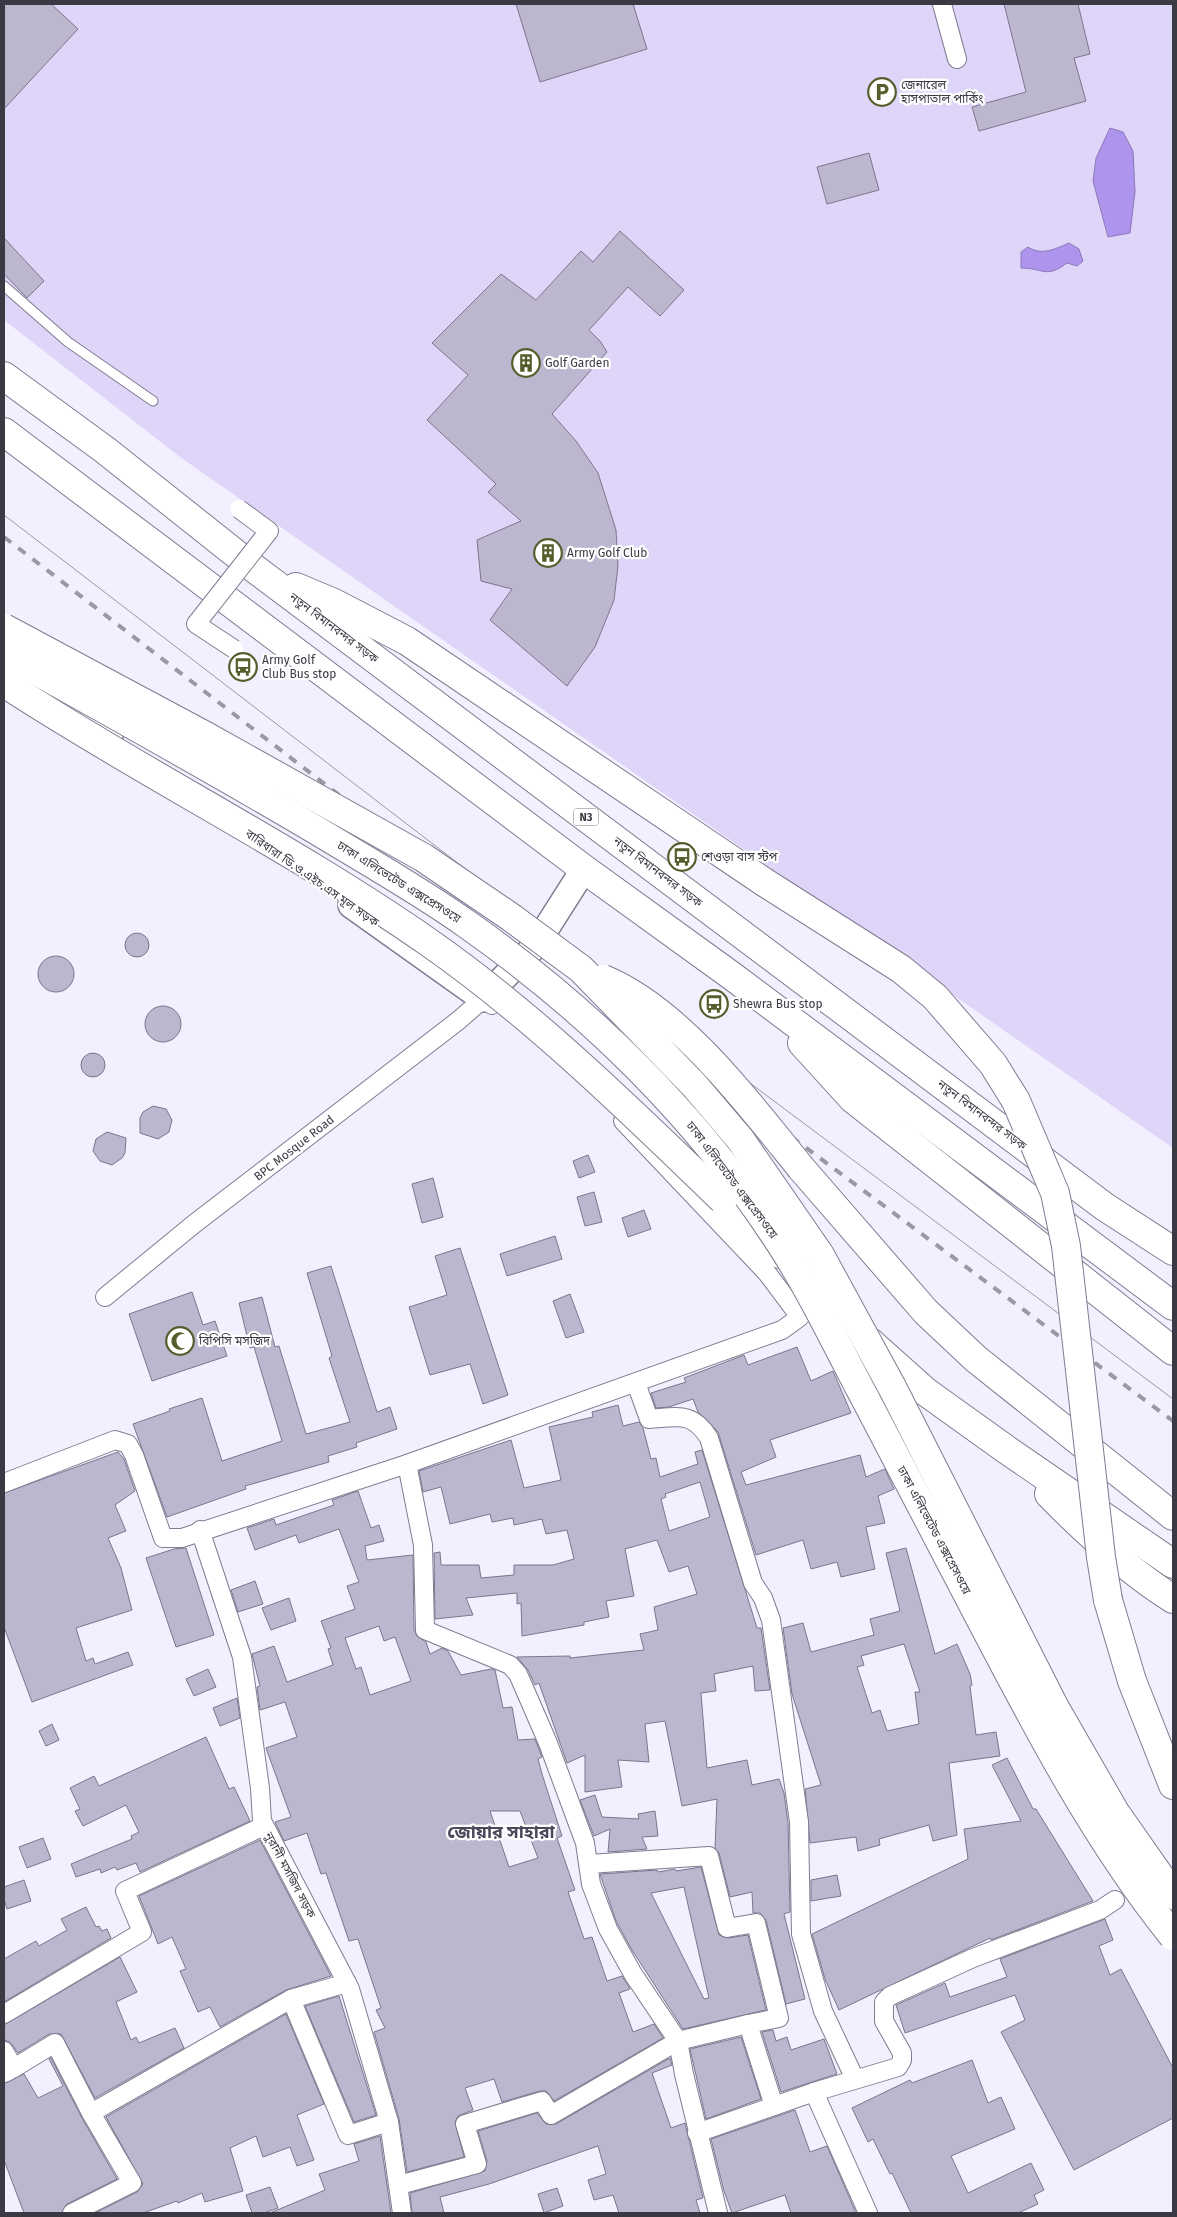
<svg xmlns="http://www.w3.org/2000/svg" width="1177" height="2217" font-family="'Fira Sans','Noto Sans Bengali',sans-serif">
  <style>
    .green { fill: #ded5f9 }
    .water { fill: #ae94ec; stroke: #8c79b9 }
    .building { fill: #bcb6cf; stroke: #7c768c; fill-rule: evenodd }
    .lines { fill: none; stroke-linecap: round; stroke-linejoin: round }
    .lane-casing { stroke: #807b91; stroke-width: 11 }
    .street-casing { stroke: #807b91; stroke-width: 20 }
    .secondary-casing { stroke: #807b91; stroke-width: 28 }
    .highway-casing { stroke: #807b91; stroke-width: 30 }
    .lane { stroke: #fff; stroke-width: 9 }
    .street { stroke: #fff; stroke-width: 18 }
    .secondary { stroke: #fff; stroke-width: 25 }
    .highway { stroke: #fff; stroke-width: 28 }
    .tram { stroke: #9b98a5; stroke-width: 1 }
    .rail { stroke: #9b98a5; stroke-width: 4; stroke-dasharray: 9 9; stroke-linecap: butt }
    .street-bridge-casing { stroke: #807b91; stroke-width: 20; stroke-linecap: butt }
    .highway-bridge-casing { stroke: #807b91; stroke-width: 30; stroke-linecap: butt }
    .street-bridge { stroke: #fff; stroke-width: 18 }
    .highway-bridge { stroke: #fff; stroke-width: 28 }
    .labels { text-anchor: middle; stroke-width: 4.5; stroke-linejoin: round; paint-order: stroke }
    .shield { fill: #fff; stroke: #76747b; stroke-width: 1 }
    .shield-label { font-size: 11px; font-weight: bold; fill: #3b3943 }
    .poi-label { font-size: 12px; fill: #3b3943; stroke: #fff; text-anchor: start }
    .street-label { font-size: 12px; fill: #3b3943; stroke: #fff }
    .district-label { font-size: 18px; font-weight: bold; fill: #4b465a; stroke: #fff }
  </style>
  <rect width="100%" height="100%" fill="#f2effe"/>
  <polygon class="green" points="4,4 1173,4 1173,1148 180,457 4,320"/>
  <g class="water">
    <polygon points="1110,128 1123,132 1133,151 1135,192 1130,233 1108,237 1093,181 1096,158"/>
    <path d="M1069 243 1079 249 1083 261 1077 266 1067 263C1046 279 1043 268 1021 268V252L1028 247C1042 256 1055 249 1069 243Z"/>
  </g>
  <g class="building">
    <polygon points="4,4 51,4 78,29 4,109"/>
    <polygon points="516,4 633,4 647,49 540,82"/>
    <polygon points="1004,4 1078,4 1090,54 1074,58 1086,101 979,131 972,107 1026,92"/>
    <polygon points="869,153 879,190 827,204 817,167"/>
    <polygon points="620,231 684,290 660,316 628,287 589,330 600,341 607,352 552,414 576,441 598,473 616,530 618,566 614,600 595,647 567,686 490,620 512,589 481,581 477,540 521,521 488,492 496,484 427,420 468,375 432,343 501,274 536,300 581,251 593,262"/>
    <polygon points="4,238 44,281 27,298 4,274"/>
    <circle cx="137" cy="945" r="12"/>
    <circle cx="56" cy="974" r="18"/>
    <circle cx="163" cy="1024" r="18"/>
    <circle cx="93" cy="1065" r="12"/>
    <polygon points="153,1106 166,1109 172,1120 169,1132 158,1139 140,1133 140,1118 143,1112"/>
    <polygon points="107,1132 126,1138 125,1153 122,1158 112,1165 100,1161 93,1151 96,1139"/>
    <polygon points="588,1155 595,1172 579,1178 573,1161"/>
    <polygon points="433,1178 443,1217 422,1223 412,1184"/>
    <polygon points="594,1192 602,1222 585,1226 577,1197"/>
    <polygon points="644,1210 651,1229 628,1237 622,1218"/>
    <polygon points="555,1236 562,1259 507,1276 500,1254"/>
    <polygon points="460,1248 508,1395 483,1404 470,1364 430,1375 409,1307 447,1295 435,1256"/>
    <polygon points="331,1266 377,1412 390,1407 397,1429 356,1443 357,1447 328,1456 329,1462 245,1486 246,1489 167,1517 133,1424 170,1411 169,1409 202,1398 222,1461 282,1441 254,1347 250,1348 239,1303 262,1297 275,1347 279,1346 306,1434 350,1422 329,1358 332,1356 307,1273"/>
    <polygon points="192,1292 203,1325 215,1321 227,1356 152,1381 129,1314"/>
    <polygon points="570,1294 584,1332 566,1338 553,1301"/>
    <polygon points="797,1347 811,1381 833,1371 851,1413 770,1440 776,1457 741,1472 746,1485 860,1455 866,1477 885,1469 894,1489 878,1496 885,1523 866,1527 875,1569 841,1577 837,1562 811,1569 803,1540 756,1555 718,1432 698,1412 693,1399 669,1407 656,1408 651,1393 686,1382 684,1378 744,1355 748,1365"/>
    <path d="M618 1405 623 1426 639 1422 643 1428 651 1459 656 1458 660 1477 698 1464 695 1452 702 1450 757 1628H761L770 1690 755 1691 753 1666 714 1674 716 1691 701 1693 707 1768 747 1760 752 1785 779 1779 784 1793 788 1823 790 1912 784 1914 805 1999 786 2004 766 1920 760 1913H753L752 1892 730 1897 719 1853 715 1848 717 1799 682 1806 665 1721 645 1724 649 1762 618 1760 622 1787 585 1792V1755L567 1763 539 1683 535 1685 528 1670 517 1657 570 1656V1658L644 1650 640 1634 658 1630 654 1607 697 1594 688 1566 669 1572 657 1540 625 1549 634 1596 606 1601 609 1617 584 1622V1625L522 1636 521 1603 517 1604V1593L466 1598 473 1615 435 1619 434 1553 440 1552 441 1565H479L481 1578 514 1575V1565H553L574 1559 567 1530 546 1534 542 1519 514 1525 513 1518 492 1522 490 1514 450 1524 441 1487 423 1492 419 1471 511 1440 524 1488 561 1480 549 1427 593 1417 592 1412ZM700 1482 710 1517 669 1531 661 1499 666 1497 665 1494Z"/>
    <polygon points="118,1452 124,1459 135,1491 115,1505 126,1531 108,1538 121,1568 132,1610 76,1628 86,1661 93,1658 95,1664 128,1652 133,1665 32,1702 4,1627 4,1493"/>
    <path d="M358 1491 371 1528 379 1525 384 1541 365 1546 367 1560 413 1555 414 1630 417 1636 426 1642 430 1654 442 1648 448 1651 461 1675 491 1669 495 1670 503 1708 512 1707 518 1740 535 1739 542 1757 538 1759 542 1774 562 1836 557 1838 575 1890 568 1892 584 1939 592 1937 607 1981 622 1976 630 1989 619 1993 633 2032 654 2024 663 2038 554 2101 546 2091H540L502 2102 494 2079 465 2088 473 2110 458 2116 455 2122 464 2157 407 2172 399 2119 374 2032 385 2028 376 2010 381 2008 358 1939 349 1941 326 1873 321 1874 307 1833 284 1841 275 1822 291 1817 266 1748 297 1737 285 1702 260 1710 257 1687 260 1686 252 1654 274 1646 287 1682 333 1665 328 1649 331 1648 321 1621 355 1609 347 1586 359 1582 339 1529 299 1543 296 1535 255 1550 247 1528 274 1519 276 1525 334 1505 332 1500ZM379 1626 384 1641 395 1637 411 1681 370 1695 361 1667 356 1669 345 1638ZM490 1811H520L538 1858 509 1867Z"/>
    <polygon points="186,1548 214,1635 176,1647 146,1558 174,1549"/>
    <path d="M906 1548 935 1654 957 1644 970 1674 972 1685 970 1686 976 1735 996 1732 1000 1756 949 1763 957 1835 933 1841 929 1825 879 1839 880 1845 858 1851 856 1837 810 1843 805 1789 821 1785 792 1694 783 1628 803 1623 811 1652 874 1635 870 1619 900 1611 886 1553ZM904 1644 920 1692H915L919 1724 887 1731 880 1710 872 1713 857 1667 864 1665 861 1656Z"/>
    <polygon points="255,1581 263,1604 238,1612 231,1590"/>
    <polygon points="289,1598 296,1621 271,1630 262,1608"/>
    <polygon points="208,1669 216,1687 194,1696 186,1679"/>
    <polygon points="237,1698 240,1718 220,1726 213,1708"/>
    <polygon points="52,1724 59,1740 46,1746 39,1731"/>
    <polygon points="206,1737 229,1789 234,1787 250,1821 140,1872 136,1863 117,1870 115,1867 101,1873 100,1869 76,1877 71,1864 132,1839 131,1836 139,1832 126,1805 83,1826 75,1811 80,1809 70,1788 94,1776 99,1786"/>
    <polygon points="1007,1758 1033,1809 1036,1809 1093,1901 991,1940 990,1938 839,2010 825,1979 812,1934 968,1859 964,1829 1021,1821 992,1765"/>
    <polygon points="595,1795 602,1817 639,1819 638,1814 655,1811 658,1836 642,1837 647,1849 608,1852 610,1829 594,1836 580,1800"/>
    <polygon points="43,1838 51,1859 27,1868 19,1847"/>
    <polygon points="260,1840 331,1976 286,1990 220,2027 210,2007 198,2012 180,1971 186,1969 172,1937 158,1944 139,1896"/>
    <path d="M701 1867 719 1935 728 1938 748 1935 766 2010 683 2029 632 1950 616 1921 600 1874 657 1870 658 1872 675 1869 676 1871ZM684 1887 709 1998 704 1999 651 1893Z"/>
    <polygon points="837,1875 841,1896 811,1901 811,1880"/>
    <polygon points="24,1880 31,1901 7,1909 4,1899 4,1887"/>
    <polygon points="86,1907 96,1927 99,1926 102,1931 107,1929 111,1938 4,2002 4,1959 36,1941 39,1946 67,1930 61,1919"/>
    <polygon points="1105,1919 1113,1940 1099,1946 1110,1975 1121,1969 1173,2068 1173,2118 1074,2170 1001,2032 1025,2020 1015,1995 905,2033 896,2005 945,1983 950,1997 1007,1977 1000,1959"/>
    <polygon points="120,1957 137,1992 116,2002 131,2040 136,2037 139,2043 175,2028 184,2048 95,2098 61,2034 49,2034 18,2053 10,2042 4,2040 4,2025"/>
    <polygon points="339,1996 376,2115 354,2122 305,2006"/>
    <polygon points="286,2014 324,2104 297,2115 314,2160 297,2166 290,2147 263,2157 256,2136 230,2148 243,2191 205,2202 202,2193 178,2203 177,2201 143,2213 95,2213 137,2192 143,2184 106,2117"/>
    <polygon points="773,2030 776,2041 787,2037 791,2050 824,2039 837,2074 781,2092 762,2032"/>
    <polygon points="741,2037 761,2099 706,2119 690,2049"/>
    <polygon points="51,2058 82,2118 117,2179 67,2204 62,2213 24,2213 4,2160 4,2083 24,2074 38,2098 63,2086 49,2059"/>
    <polygon points="670,2058 672,2065 652,2073 671,2128 685,2123 703,2198 696,2200 700,2213 619,2213 613,2195 594,2200 588,2180 606,2174 598,2146 489,2184 440,2197 444,2213 412,2213 410,2193 485,2171 487,2161 478,2131 537,2113 546,2124 556,2124"/>
    <polygon points="972,2060 988,2103 1001,2097 1015,2129 951,2156 968,2193 1031,2163 1044,2190 1034,2195 1038,2204 1018,2213 911,2213 892,2173 890,2174 873,2139 868,2142 852,2108 910,2080 912,2083"/>
    <polygon points="795,2110 810,2152 827,2146 856,2213 791,2213 785,2195 732,2213 724,2191 711,2139"/>
    <polygon points="380,2136 391,2213 270,2213 325,2190 319,2174 359,2161 354,2144"/>
    <polygon points="270,2187 278,2208 264,2213 252,2213 246,2195"/>
    <polygon points="557,2188 563,2206 544,2213 538,2194"/>
  </g>
  <g class="lines">
    <defs>
      <polyline id="lane" points="4,286 68,342 153,401"/>
      <g id="street">
        <polyline points="942,4 957,59"/>
        <polyline points="105,1297 194,1224 459,1020 483,999 492,1005"/>
        <path d="M636 1383 649 1419C678 1417 692 1411 709 1438L753 1583 763 1598 771 1620 799 1822 801 1934 823 2011 855 2079"/>
        <polyline points="407,1464 423,1545 425,1630 510,1665 518,1674 548,1743 585,1843 591,1884 608,1929 633,1974 678,2041 684,2074 718,2213"/>
        <polyline points="4,1483 115,1440 128,1444 134,1455 163,1538 182,1538 407,1464 782,1330 800,1317 767,1273 623,1121"/>
        <polyline points="200,1530 242,1657 260,1788 262,1821 350,1989 389,2122 402,2213"/>
        <polyline points="589,1864 709,1856 727,1928 756,1923 779,2018 748,2024 774,2106"/>
        <polyline points="291,1999 347,1983"/>
        <polyline points="4,2014 142,1932 125,1891 264,1826"/>
        <polyline points="4,2051 14,2068 5,2073"/>
        <polyline points="14,2068 55,2043 91,2113 291,1999 348,2135 389,2122"/>
        <polyline points="814,2092 868,2213"/>
        <polyline points="697,2133 814,2092 898,2067 902,2060 902,2053 884,2021 884,2002 890,1996 973,1958 1100,1910 1115,1900"/>
        <polyline points="399,2185 477,2164 465,2124 542,2101 551,2115 678,2041 748,2024"/>
        <polyline points="72,2213 132,2183 91,2113"/>
      </g>
      <g id="secondary">
        <polyline points="14,672 110,735"/>
        <polyline points="351,905 483,999 535,946 584,869"/>
      </g>
      <g id="highway">
        <polyline points="4,376 105,450 255,569 1105,1207 1173,1251"/>
        <polyline points="4,432 584,869 732,976 1173,1306"/>
        <polyline points="296,587 334,603 407,641 764,882"/>
        <polyline points="802,1043 853,1099 1173,1351"/>
        <polyline points="801,1168 926,1312 976,1359 1173,1516"/>
        <polyline points="723,1200 780,1254"/>
        <polyline points="870,1342 926,1392 1007,1450 1173,1564"/>
        <path d="M1049 1494C1087 1533 1127 1570 1173 1599"/>
        <polyline points="1108,1600 1132,1681 1173,1785"/>
      </g>
    </defs>
    <use href="#lane" class="lane-casing"/>
    <use href="#street" class="street-casing"/>
    <use href="#secondary" class="secondary-casing"/>
    <use href="#highway" class="highway-casing"/>
    <use href="#lane" class="lane"/>
    <use href="#street" class="street"/>
    <use href="#secondary" class="secondary"/>
    <use href="#highway" class="highway"/>
    <polyline class="tram" points="4,515 545,930 1173,1399"/>
    <polyline class="rail" points="4,537 535,946 1173,1421"/>
    <defs>
      <polyline id="street-bridge" points="234,649 196,624 269,531 239,509"/>
      <g id="highway-bridge">
        <polyline points="4,628 204,735 424,858 512,918 581,969 694,1085 740,1139 820,1255 893,1389 1055,1708 1115,1812 1173,1895"/>
        <path d="M4 653C108 711 213 769 316 830 367 861 419 890 468 925 589 1010 699 1118 780 1243 812 1292 838 1348 866 1400 905 1474 944 1548 982 1622 1039 1731 1096 1840 1173 1936"/>
        <path d="M4 683C143 774 294 848 431 944 535 1017 631 1111 723 1200"/>
        <polyline points="764,882 901,969 935,997 993,1064 1016,1101 1055,1193 1066,1246 1101,1557 1108,1600"/>
        <path d="M603 979C679 1010 750 1105 801 1168"/>
      </g>
    </defs>
    <use href="#street-bridge" class="street-bridge-casing"/>
    <use href="#highway-bridge" class="highway-bridge-casing"/>
    <use href="#street-bridge" class="street-bridge"/>
    <use href="#highway-bridge" class="highway-bridge"/>
  </g>
  <defs>
    <symbol id="parking-ring" viewBox="-11 -11 22 22"><circle r="9.5" fill="#fff" stroke="#565d2c" stroke-width="1.5"/><path d="M-3.5-5.5H1a3.5 3.5 0 0 1 0 7H-1V5.5H-3.5ZM-1-3.4V-.6H.8a1.4 1.4 0 0 0 0-2.8Z" fill="#565d2c"/></symbol>
    <symbol id="building-ring" viewBox="-11 -11 22 22"><circle r="9.5" fill="#fff" stroke="#565d2c" stroke-width="1.5"/><path d="M-4-6H4V6H1V3H-1V6H-4ZM-2.5-4.3h1.7v1.8h-1.7ZM.8-4.3h1.7v1.8H.8ZM-2.5-1h1.7V.8h-1.7ZM.8-1h1.7V.8H.8Z" fill="#565d2c"/></symbol>
    <symbol id="bus-ring" viewBox="-11 -11 22 22"><circle r="9.5" fill="#fff" stroke="#565d2c" stroke-width="1.5"/><path d="M-5-6H5V4H4V6H2V4H-2V6H-4V4H-5ZM-3.5-4V0h7V-4ZM-3.5 1.2v1.5H-2V1.2ZM2 1.2v1.5H3.5V1.2Z" fill="#565d2c"/></symbol>
    <symbol id="mosque-ring" viewBox="-11 -11 22 22"><circle r="9.5" fill="#fff" stroke="#565d2c" stroke-width="1.5"/><path d="M3.5-4.9A6 6 0 1 0 3.5 4.9A5 5 0 1 1 3.5-4.9Z" fill="#565d2c"/></symbol>
  </defs>
  <g fill-rule="evenodd">
    <use href="#parking-ring" x="866" y="76" width="32" height="32"/>
    <use href="#building-ring" x="510" y="347" width="32" height="32"/>
    <use href="#building-ring" x="532" y="537" width="32" height="32"/>
    <use href="#bus-ring" x="227" y="651" width="32" height="32"/>
    <use href="#bus-ring" x="666" y="841" width="32" height="32"/>
    <use href="#bus-ring" x="698" y="988" width="32" height="32"/>
    <use href="#mosque-ring" x="164" y="1325" width="32" height="32"/>
  </g>
  <g class="labels">
    <rect class="shield" x="573.5" y="808.5" width="25" height="17" rx="4"/>
    <g class="shield-label">
      <text x="586" y="821">N3</text>
    </g>
    <g class="poi-label">
      <text x="901" y="89">জেনারেল<tspan x="901" dy="14">হাসপাতাল পার্কিং</tspan></text>
      <text x="545" y="367">Golf Garden</text>
      <text x="567" y="557">Army Golf Club</text>
      <text x="262" y="664">Army Golf<tspan x="262" dy="14">Club Bus stop</tspan></text>
      <text x="701" y="861">শেওড়া বাস স্টপ</text>
      <text x="733" y="1008">Shewra Bus stop</text>
      <text x="199" y="1345">বিপিসি মসজিদ</text>
    </g>
    <g class="street-label">
      <text transform="translate(334 628) rotate(37)" y="4">নতুন বিমানবন্দর সড়ক</text>
      <text transform="translate(658 872) rotate(37)" y="4">নতুন বিমানবন্দর সড়ক</text>
      <text transform="translate(312 878) rotate(35)" y="4">বারিধারা ডি.ও.এইচ.এস মূল সড়ক</text>
      <text transform="translate(399 882) rotate(32)" y="4">ঢাকা এলিভেটেড এক্সপ্রেসওয়ে</text>
      <text transform="translate(982 1115) rotate(37)" y="4">নতুন বিমানবন্দর সড়ক</text>
      <text transform="translate(294 1148) rotate(-38)" y="4">BPC Mosque Road</text>
      <text transform="translate(732 1180) rotate(53)" y="4">ঢাকা এলিভেটেড এক্সপ্রেসওয়ে</text>
      <text transform="translate(934 1530) rotate(62)" y="4">ঢাকা এলিভেটেড এক্সপ্রেসওয়ে</text>
      <text transform="translate(290 1875) rotate(62)" y="4">নুরানী মসজিদ সড়ক</text>
    </g>
    <g class="district-label">
      <text x="501" y="1838">জোয়ার সাহারা</text>
    </g>
  </g>
  <rect width="1177" height="2217" fill="none" stroke="#3b3943" stroke-width="10"/>
</svg>
